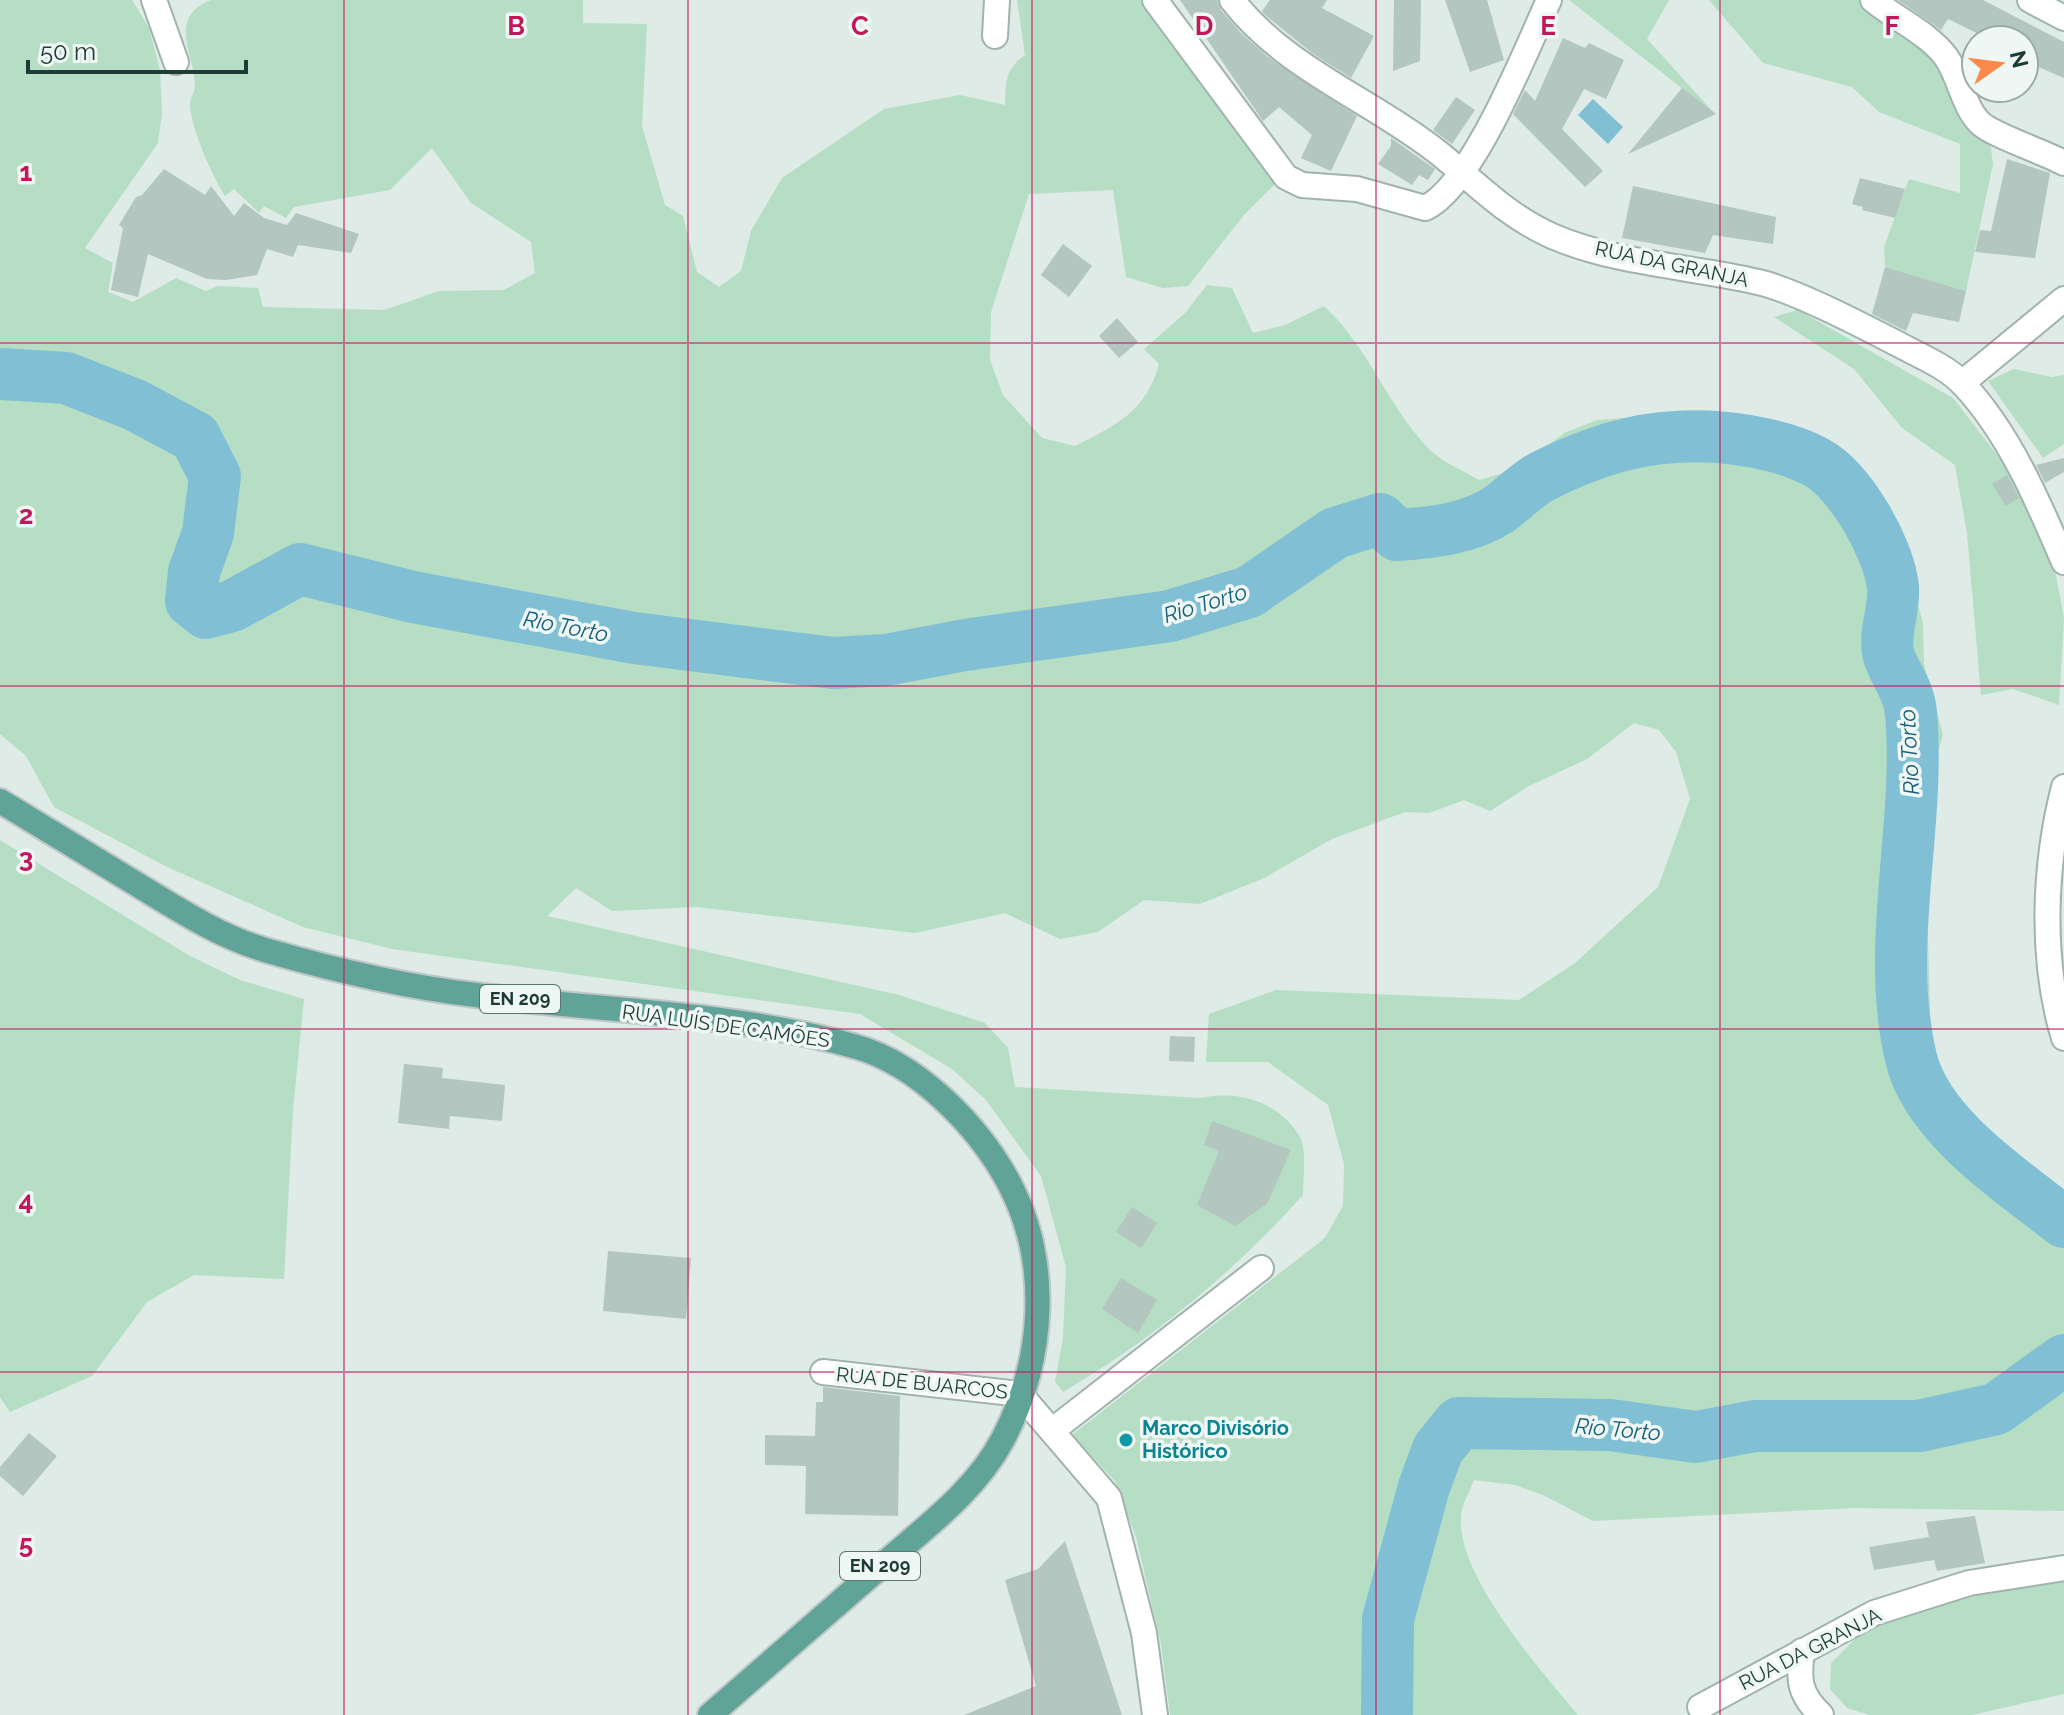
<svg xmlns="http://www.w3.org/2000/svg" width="2064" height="1715" font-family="Raleway,sans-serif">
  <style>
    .green { fill: #b5dec4 }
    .water { fill: #81bfd4 }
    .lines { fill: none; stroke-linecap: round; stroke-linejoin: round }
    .river { stroke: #81bfd4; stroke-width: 52 }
    .building { fill: #b3c6c0 }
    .minor-casing { stroke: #a1b3ae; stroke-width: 28 }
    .major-casing { stroke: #c0c8c7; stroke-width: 28 }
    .minor { stroke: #fff; stroke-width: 24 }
    .major { stroke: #5fa399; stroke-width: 24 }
    .grid { fill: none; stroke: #c2185b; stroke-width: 2; stroke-opacity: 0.55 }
    .culture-dot { fill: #0f9aa8; stroke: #eef7f4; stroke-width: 3 }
    .labels { text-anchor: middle; stroke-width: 7; stroke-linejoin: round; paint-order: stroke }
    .shield { fill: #eef7f4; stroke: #5c736f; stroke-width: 2 }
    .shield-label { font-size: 18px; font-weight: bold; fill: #1e3b36 }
    .street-label { font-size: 20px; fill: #1e3b36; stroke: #eef7f4 }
    .culture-label { font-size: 20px; font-weight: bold; fill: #0d838f; stroke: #eef7f4; text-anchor: start }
    .water-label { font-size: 22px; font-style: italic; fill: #155f7a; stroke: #eef7f4 }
    .grid-label { font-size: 26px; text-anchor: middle; font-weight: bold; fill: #c2185b; stroke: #eef7f4; stroke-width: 7; stroke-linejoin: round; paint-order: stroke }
  </style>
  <rect width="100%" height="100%" fill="#deebe6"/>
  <g class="green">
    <path d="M0 0H132L149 28 160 70 162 113 158 143 85 248 113 263 108 292 133 302 176 278 206 291 218 286 258 288 263 307 384 310 439 291 504 290 535 273 531 242 471 203 432 148 390 190 294 207 286 218 264 206 259 213 234 189 225 196C212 175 191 129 190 104 190 98 195 92 195 86 195 54 166 18 211 0H583V23L647 24 642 126 665 205 683 216 697 272 719 287 741 271 751 231 782 178 884 109 960 95 1005 105C1006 82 1005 69 1025 55L1017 0H1140L1171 33 1280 179 1244 215 1188 286 1163 288 1126 277 1113 190 1029 194 991 312 990 360 1003 395 1042 438 1075 446C1115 426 1147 411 1159 364L1144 349 1185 313 1207 285 1232 288 1253 333 1285 325 1324 306C1369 347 1388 408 1431 451 1444 463 1464 471 1479 480L1518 469 1564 433 1597 420 1706 412 1775 424 1834 455 1860 477 1896 522 1923 623 1924 664 1943 735 1929 780 1925 827 1931 1047 1940 1089 1969 1131 2064 1203V1511L1855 1508 1593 1521 1543 1495 1515 1485 1474 1480C1470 1491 1462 1504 1461 1515 1455 1574 1541 1671 1578 1715H1170L1161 1644 1136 1537 1115 1481 1072 1435 1325 1238 1343 1206 1344 1164 1328 1105 1268 1062H1206L1209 1014 1276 990 1519 1000 1575 963 1658 887 1690 799 1676 752 1659 730 1634 723 1587 759 1529 786 1490 811 1464 800 1429 813 1405 812 1332 839 1264 878 1200 904 1144 900 1098 932 1060 939 1005 913 915 933 697 907 612 911 576 888 547 916 899 995 985 1023 1008 1048 1015 1087 1200 1098C1238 1090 1279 1101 1300 1137 1307 1150 1303 1179 1303 1195 1234 1272 1153 1339 1063 1392L1055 1382 1063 1338 1066 1267 1041 1176 986 1100 952 1069 860 1014 392 949 303 927 167 867 54 807 26 756 0 734Z"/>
    <polygon points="1569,0 1669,0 1647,39 1715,114"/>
    <polygon points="1709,0 1859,0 1934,61 1958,101 1972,135 1990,141 1993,164 1966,291 1885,267 1884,247 1909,179 1960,193 1960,144 1879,112 1852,87 1763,63"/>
    <polygon points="1798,310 1953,398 2011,473 2054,565 2064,618 2059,705 2013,689 1981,695 1967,533 1955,465 1902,428 1854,369 1774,317"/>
    <polygon points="2014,369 2052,377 2064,375 2064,444 2043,458 1988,381"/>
    <polygon points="0,840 190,956 240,980 304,999 293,1110 284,1279 194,1275 147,1302 92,1376 10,1412 0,1397"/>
    <polygon points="2064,1580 2064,1694 1972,1715 1869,1715 1847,1708 1830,1689 1831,1663 1858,1636 1880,1621 1965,1595"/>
  </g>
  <polygon class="water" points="1593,99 1623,127 1608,144 1578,115"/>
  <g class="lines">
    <g class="river">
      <path d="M0 374 66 378 135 405 195 437 215 476 208 533 194 572 191 601 206 613 232 606 300 569 413 597 634 638 833 663 886 660 965 645 1170 616 1249 592 1335 533 1380 519 1397 535C1430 533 1469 529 1498 510 1514 499 1528 483 1545 475 1585 455 1632 439 1676 437 1718 434 1779 442 1816 462 1851 481 1889 549 1893 587 1895 608 1884 632 1888 652 1891 670 1909 687 1911 713 1921 827 1884 945 1911 1058 1927 1126 2012 1181 2064 1222"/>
      <polyline points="1387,1715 1388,1619 1424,1487 1438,1449 1459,1423 1610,1425 1696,1437 1755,1426 1919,1426 1996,1409 2064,1360"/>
    </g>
  </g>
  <g class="building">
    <polygon points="1180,0 1217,0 1221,10 1242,34 1268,57 1357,116 1331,171 1301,158 1312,135 1279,107 1263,121"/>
    <polygon points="1270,0 1327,0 1322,8 1374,36 1351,78 1312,53 1264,14 1262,11"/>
    <polygon points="1394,0 1421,0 1420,61 1393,71"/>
    <polygon points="1445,0 1487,0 1504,60 1470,72"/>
    <polygon points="1898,0 1983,0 2064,42 2064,78 2027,62 2024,40 1991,40 1948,19 1941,30"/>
    <polygon points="1563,38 1585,48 1589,43 1624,60 1606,99 1584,89 1562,129 1603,171 1585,187 1513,114 1525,90 1535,101"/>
    <polygon points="1682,88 1716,114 1628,154"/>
    <polygon points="1456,97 1475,110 1452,144 1433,130"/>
    <polygon points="1391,138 1435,169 1428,180 1419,175 1412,185 1378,164 1391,146"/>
    <polygon points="2007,159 2050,173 2035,258 1975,252 1980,230 1991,231"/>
    <polygon points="164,169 205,195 211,186 234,216 244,203 264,218 287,225 296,213 359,234 351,253 298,245 293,257 267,249 257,275 226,280 207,279 148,254 138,297 111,290 123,228 119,225 136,197 142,195"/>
    <polygon points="1860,178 1905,189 1895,218 1862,210 1863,207 1852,204"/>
    <polygon points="1633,186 1776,217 1773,244 1713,235 1705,253 1622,238"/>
    <polygon points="1063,244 1092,266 1069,297 1041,275"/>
    <polygon points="1885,267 1966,291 1959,322 1913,313 1906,331 1872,314"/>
    <polygon points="1117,318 1138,342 1119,358 1099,336"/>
    <polygon points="2064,458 2064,472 2045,483 2036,465"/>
    <polygon points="2007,475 2019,498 2006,506 1992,484"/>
    <polygon points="1170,1036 1195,1037 1194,1062 1169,1061"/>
    <polygon points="404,1064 443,1068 442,1078 505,1085 502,1121 450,1116 449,1129 398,1123"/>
    <polygon points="1212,1121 1291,1150 1267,1204 1235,1226 1197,1205 1219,1151 1204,1145"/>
    <polygon points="1132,1207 1157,1223 1141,1248 1116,1232"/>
    <polygon points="608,1251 691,1258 686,1319 603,1311"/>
    <polygon points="1121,1278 1157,1300 1138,1333 1102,1309"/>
    <polygon points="823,1387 900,1396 898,1516 805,1514 806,1466 765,1465 765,1435 815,1436 816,1402 823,1402"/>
    <polygon points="29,1433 57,1456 23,1496 0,1476 0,1467"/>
    <polygon points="1975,1516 1985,1563 1937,1571 1934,1560 1874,1570 1869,1547 1929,1537 1926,1522"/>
    <polygon points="1065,1541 1122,1715 964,1715 1036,1686 1005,1580 1038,1569"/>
  </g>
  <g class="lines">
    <defs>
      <g id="minor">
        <polyline points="154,0 176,62"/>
        <path d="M1155 0 1286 177 1302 185 1357 189 1425 208C1472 187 1526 50 1549 0"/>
        <path d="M1232 0C1285 69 1374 101 1440 154 1477 184 1507 216 1552 236 1617 264 1690 266 1758 282 1794 290 1861 325 1896 343 1918 355 1946 366 1963 384 2009 433 2038 501 2064 562"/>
        <path d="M1873 0C1896 19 1928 33 1946 57 1960 77 1963 106 1980 123 1992 135 2044 152 2064 163"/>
        <polyline points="2030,0 2064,18"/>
        <polyline points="995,36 997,0"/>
        <polyline points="1962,383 2064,299"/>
        <path d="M2064 787C2044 865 2040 959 2064 1038"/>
        <polyline points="823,1372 1020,1394 1109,1498 1144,1633 1155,1715"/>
        <polyline points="1053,1430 1261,1268"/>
        <path d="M1802 1651C1798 1680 1799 1694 1821 1715"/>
        <polyline points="1700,1707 1874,1613 1969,1583 2064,1568"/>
      </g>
      <path id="major" d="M0 801C46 829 92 857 138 885 179 910 219 936 265 950 334 970 405 987 476 995 602 1011 735 1012 857 1047 919 1065 978 1126 1008 1181 1051 1261 1045 1359 1003 1439 975 1492 923 1529 879 1568 823 1617 766 1666 710 1715"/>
    </defs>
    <use href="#minor" class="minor-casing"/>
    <use href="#major" class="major-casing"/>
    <use href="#minor" class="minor"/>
    <use href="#major" class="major"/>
  </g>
  <path class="grid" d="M344 0V1715M688 0V1715M1032 0V1715M1376 0V1715M1720 0V1715M0 343H2064M0 686H2064M0 1029H2064M0 1372H2064"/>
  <circle class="culture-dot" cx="1126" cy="1440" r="8"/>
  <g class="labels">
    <g class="shield">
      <rect x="480" y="985" width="80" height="28" rx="6"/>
      <rect x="840" y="1552" width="80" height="28" rx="6"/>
    </g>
    <g class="shield-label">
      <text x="520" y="1005">EN 209</text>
      <text x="880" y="1572">EN 209</text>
    </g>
    <g class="street-label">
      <text transform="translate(1672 264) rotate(12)" y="7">RUA DA GRANJA</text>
      <text transform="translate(726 1026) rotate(8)" y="7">RUA LUÍS DE CAMÕES</text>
      <text transform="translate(922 1383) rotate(6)" y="7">RUA DE BUARCOS</text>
      <text transform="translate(1810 1649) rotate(-27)" y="7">RUA DA GRANJA</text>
    </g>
    <g class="culture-label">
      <text x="1142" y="1435">Marco Divisório<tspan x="1142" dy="23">Histórico</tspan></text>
    </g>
    <g class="water-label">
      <text transform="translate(1205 603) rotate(-17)" y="8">Rio Torto</text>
      <text transform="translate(566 626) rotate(11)" y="8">Rio Torto</text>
      <text transform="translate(1909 752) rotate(-93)" y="8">Rio Torto</text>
      <text transform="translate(1618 1429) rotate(5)" y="8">Rio Torto</text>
    </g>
  </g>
  <g class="grid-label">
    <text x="516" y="35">B</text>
    <text x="860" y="35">C</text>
    <text x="1204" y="35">D</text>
    <text x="1548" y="35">E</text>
    <text x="1892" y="35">F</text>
    <text x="26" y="181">1</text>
    <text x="26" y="524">2</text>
    <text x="26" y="867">3</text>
    <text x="26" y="1210">4</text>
    <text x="26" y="1553">5</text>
  </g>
  <g transform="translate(2000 64) rotate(76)"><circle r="38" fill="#eef7f4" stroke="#9baca8" stroke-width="2"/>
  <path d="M0-6L14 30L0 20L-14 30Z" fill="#fb894b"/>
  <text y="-12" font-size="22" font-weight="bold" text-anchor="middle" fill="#1e3b36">N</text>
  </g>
  <path d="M28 60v12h218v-12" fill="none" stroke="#1e3b36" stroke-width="4"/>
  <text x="40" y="60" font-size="24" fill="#1e3b36" stroke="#eef7f4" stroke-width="6" paint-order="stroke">50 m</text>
</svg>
